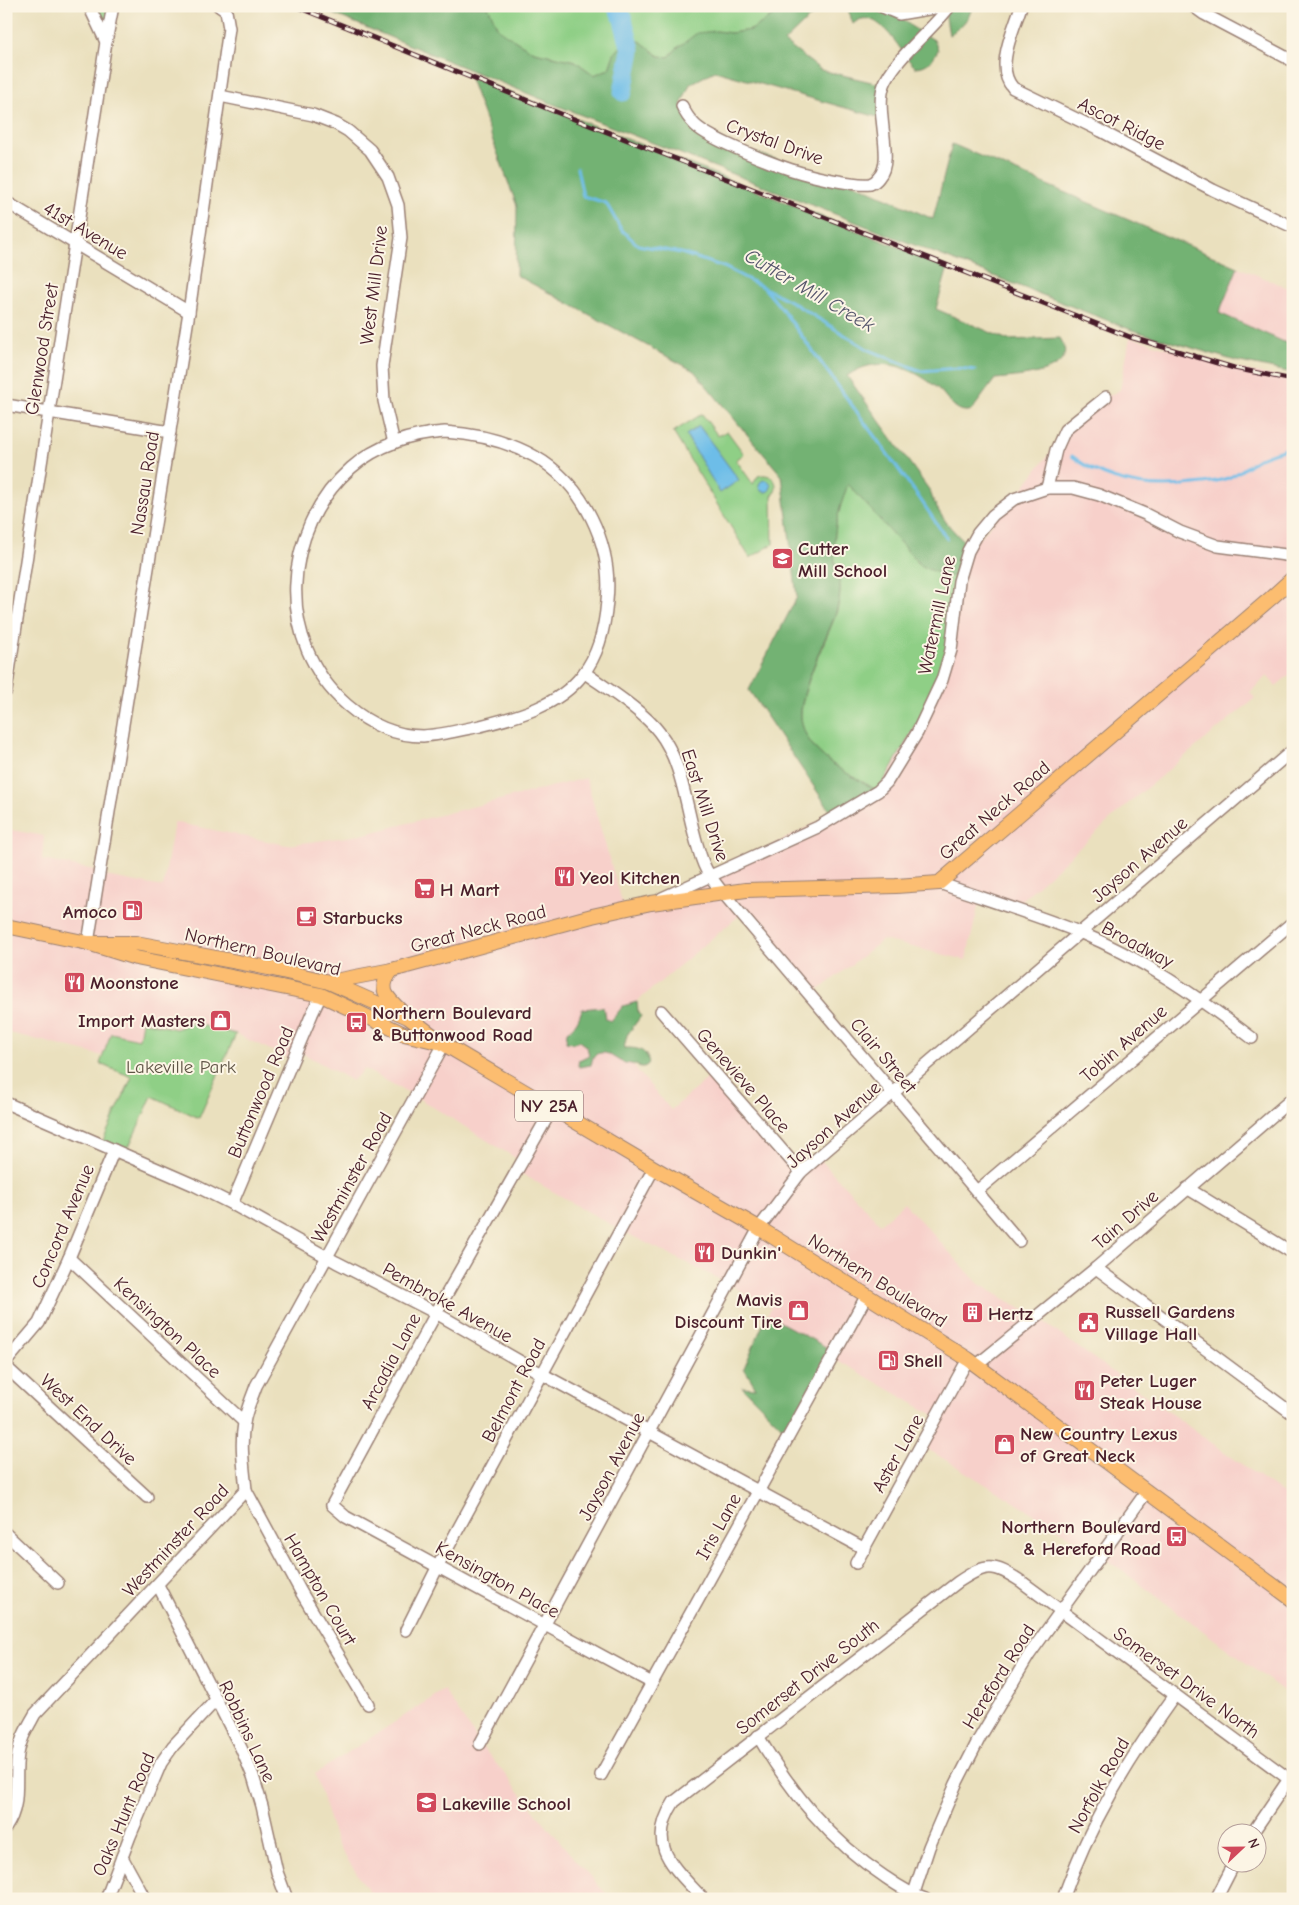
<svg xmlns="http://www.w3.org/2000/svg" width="1299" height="1905" font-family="'Comic Neue',sans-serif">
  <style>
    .built { fill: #f7d0ca }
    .green { fill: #8fcf86; stroke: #6c7758 }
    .forest { fill: #73b273; stroke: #5e684f }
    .water { fill: #6dbde8; stroke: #5c6e8a }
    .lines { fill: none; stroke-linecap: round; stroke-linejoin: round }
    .stream { stroke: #6dbde8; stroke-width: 3 }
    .river { stroke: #6dbde8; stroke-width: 19 }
    .minor-casing { stroke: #9a8074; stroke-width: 14 }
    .major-casing { stroke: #9a8074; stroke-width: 16 }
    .minor { stroke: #fff; stroke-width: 11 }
    .major { stroke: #fcbd6f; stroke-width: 14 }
    .rail-casing { stroke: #4a1f2b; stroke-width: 5 }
    .rail { stroke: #fcf5e5; stroke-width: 3; stroke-dasharray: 9; stroke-linecap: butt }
    .labels { text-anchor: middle; stroke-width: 4; stroke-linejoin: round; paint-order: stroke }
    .shield { fill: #fcf5e5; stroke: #7f5f63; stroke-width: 1 }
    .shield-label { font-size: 18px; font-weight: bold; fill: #4a1f2b }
    .street-label { font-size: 19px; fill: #4a1f2b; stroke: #fcf5e5 }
    .poi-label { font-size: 19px; font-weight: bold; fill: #4a1f2b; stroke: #fcf5e5; text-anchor: start }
    .park-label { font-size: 19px; fill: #5f5446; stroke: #fcf5e5 }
    .water-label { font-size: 20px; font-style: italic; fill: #56566d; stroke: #fcf5e5 }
  </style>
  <rect width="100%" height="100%" fill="#fcf5e5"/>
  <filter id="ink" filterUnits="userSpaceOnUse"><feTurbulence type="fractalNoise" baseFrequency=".02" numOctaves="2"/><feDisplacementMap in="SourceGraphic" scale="10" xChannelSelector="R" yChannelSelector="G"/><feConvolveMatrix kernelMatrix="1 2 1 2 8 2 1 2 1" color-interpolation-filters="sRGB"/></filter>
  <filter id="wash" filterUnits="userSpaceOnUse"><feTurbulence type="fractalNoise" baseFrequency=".0096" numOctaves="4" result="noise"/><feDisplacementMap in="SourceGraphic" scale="20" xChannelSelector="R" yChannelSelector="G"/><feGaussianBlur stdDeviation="1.12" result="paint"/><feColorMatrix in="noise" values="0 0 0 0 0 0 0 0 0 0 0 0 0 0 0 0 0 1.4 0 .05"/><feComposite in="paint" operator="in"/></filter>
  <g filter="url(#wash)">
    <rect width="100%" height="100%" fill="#eae0be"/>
    <g class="built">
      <polygon points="1238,267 1293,290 1293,346 1219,313"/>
      <polygon points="1130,337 1234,368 1293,380 1293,672 1276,686 1267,676 1250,692 1255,698 1131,801 1012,909 980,898 966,960 883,940 811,996 741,914 603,1030 671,1110 714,1073 801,1172 818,1157 880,1224 904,1203 979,1284 1036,1317 1293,1501 1293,1698 1101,1555 921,1445 937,1417 832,1357 835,1352 767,1315 771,1308 729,1284 620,1230 517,1171 522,1162 415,1096 364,1069 352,1081 297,1050 292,1060 236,1034 199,1024 200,1020 176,1029 142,1021 140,1039 111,1033 103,1056 6,1032 6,829 44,836 42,860 100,871 100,875 163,887 174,822 287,845 361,835 586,778 624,909 711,877 878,791 968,551 1014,499 1060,440 1106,397 1120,390"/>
      <polygon points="444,1690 480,1744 576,1861 611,1899 374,1899 337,1844 315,1774"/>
    </g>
    <g class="green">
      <polygon points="89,6 113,6 106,42"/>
      <polygon points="488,6 788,6 751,30 731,33 716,31 677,48 669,57 659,56 640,41 614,54 609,69 594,75 575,61 534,52 517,42 498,29 488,9"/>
      <path d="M702 414 718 436 727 431 744 454 736 460 753 484 758 476C772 471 782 485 772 496L773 544 750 558 673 432Z"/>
      <path d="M848 483 921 566 960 577 942 680 878 791C850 774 805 756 801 718 800 700 815 662 823 645 830 628 840 610 840 591 841 583 836 574 835 565 832 531 837 515 848 483Z"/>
      <polygon points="200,1020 200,1025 236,1034 199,1118 152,1096 125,1155 101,1145 132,1077 100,1064 111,1033 139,1039 142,1021 176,1029"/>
    </g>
    <g class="forest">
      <polygon points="314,6 488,6 498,29 517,42 534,52 575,61 594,75 609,69 614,54 626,41 640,41 659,56 669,57 677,48 697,33 716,31 731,33 751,30 788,6 822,6 784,42 821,70 884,85 881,118 715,71 690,84 681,105 685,113 730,145 853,183 933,219 952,144 1238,267 1219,313 1293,346 1293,373 1236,361 1132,330 553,104"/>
      <path d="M847 6H888L912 27 934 40 938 50C933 60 927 67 915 67 901 54 877 2 853 24Z"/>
      <path d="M944 6H972C970 20 959 28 949 35Z"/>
      <path d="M469 76 948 267 936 309 1008 340 1060 338C1083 374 1015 377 995 379L972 410C955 416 947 395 936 387 909 365 876 355 847 376L930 491C936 513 953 532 970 547L960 577 942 575 921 566 848 484C837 515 832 532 835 566 836 574 841 583 840 591 839 610 830 628 822 645 815 662 799 700 801 718 805 756 850 774 878 791L835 818 749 690 797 597 782 476 694 371 516 275 517 206Z"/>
      <path d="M637 1002 638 1011 641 1016 627 1035 624 1048C636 1048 646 1048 649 1063 644 1069 641 1067 635 1065 630 1063 626 1064 622 1062 611 1057 604 1047 593 1057L591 1065 579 1067 578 1065 579 1060 589 1055 587 1047 579 1041 573 1043 566 1042 567 1032C576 1025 579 1020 582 1009L602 1007 605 1012 606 1019 611 1021 623 1006Z"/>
      <polygon points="767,1315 835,1352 789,1434 742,1387 756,1388 744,1368"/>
    </g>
    <g class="water">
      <polygon points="699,426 739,480 720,493 686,435"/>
      <circle cx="765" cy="486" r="6"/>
    </g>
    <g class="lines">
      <g class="stream">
        <polyline points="577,168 583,196 606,203 621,229 638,245 681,253 724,267 790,301 869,350 921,371 958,368 975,370"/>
        <polyline points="765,289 782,309 918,496 947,539"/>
        <path d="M1072 456C1108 484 1150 490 1194 484 1205 483 1217 482 1228 478 1240 473 1249 464 1260 458 1271 453 1282 450 1293 447"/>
      </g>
      <polyline class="river" points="616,6 622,16 631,50 623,92"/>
    </g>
  </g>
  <g filter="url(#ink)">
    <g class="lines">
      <defs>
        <g id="minor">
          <polyline points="89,6 106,42"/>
          <polyline points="880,6 899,14 946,6"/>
          <path d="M1021 6C1014 30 994 67 1013 88L1101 131 1213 190 1293 227"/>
          <polyline points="1193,6 1204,14 1293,61"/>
          <polyline points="220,96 313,115 336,124 348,131 370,150 388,177 398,205 401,238 382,366 384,401 394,443"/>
          <path d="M682 106C685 113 690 120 695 125 710 140 780 167 802 173 816 177 856 186 870 184 873 183 877 180 879 177 895 160 874 111 884 85 893 60 932 30 950 6"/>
          <polyline points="6,202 189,312"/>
          <polyline points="6,405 170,432"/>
          <path d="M445 432C476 434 507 441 534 456 584 484 613 545 607 601 605 626 599 654 583 674 559 706 517 717 480 726 461 730 442 735 423 736 394 736 368 723 347 705 275 642 281 530 351 468 377 445 412 434 445 432Z"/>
          <polyline points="1047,488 1056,450 1065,430 1106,397"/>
          <path d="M585 673C606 688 643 711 659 732 686 766 687 825 704 865 708 875 716 884 723 893L1019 1241"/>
          <polyline points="6,691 106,42 113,6"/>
          <path d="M939 883C985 899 1033 914 1079 932 1142 958 1198 997 1252 1038"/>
          <polyline points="662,898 818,827 878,791 887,782 917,733 942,680 951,650 959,581 968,551 978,533 993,515 1014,499 1047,488 1073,488 1099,495 1145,514 1180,532 1218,546 1293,556"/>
          <polyline points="88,943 189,312 229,28 226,11 219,6"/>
          <polyline points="661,1011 801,1172"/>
          <polyline points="6,1103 194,1185 232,1204 336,1262 436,1313 542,1374 865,1549"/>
          <polyline points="552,1109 441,1304 332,1505 346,1517 652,1683"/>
          <polyline points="1187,1188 1293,1253"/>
          <polyline points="977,1191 1293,922"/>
          <polyline points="232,1204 312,1014 321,995"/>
          <polyline points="69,1258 244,1422"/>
          <polyline points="1096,1268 1293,1414"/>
          <polyline points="6,1362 39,1323 69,1258 114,1150"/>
          <polyline points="977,1365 1096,1268 1293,1098"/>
          <polyline points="6,1367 147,1497"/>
          <polyline points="246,1490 301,1592 368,1704"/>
          <polyline points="6,1534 58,1583"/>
          <polyline points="856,1563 968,1359"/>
          <polyline points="158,1585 241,1748 253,1776 262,1806 277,1872 287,1899"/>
          <polyline points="406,1630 438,1566 654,1168"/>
          <path d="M758 1736C791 1792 830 1841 885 1877 898 1886 910 1894 925 1899"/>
          <polyline points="480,1744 759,1228 801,1172 1293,750"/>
          <polyline points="601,1775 867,1295"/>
          <path d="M6 1827C22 1804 14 1780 18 1754 20 1739 28 1727 35 1714L246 1490C244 1468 240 1446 244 1423 246 1410 252 1398 256 1386L444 1044"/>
          <polyline points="1253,1832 1289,1779"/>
          <polyline points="122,1857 145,1899"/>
          <polyline points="106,1899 130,1836 161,1763 173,1746 216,1700"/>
          <path d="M703 1899C674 1867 645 1846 674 1802L958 1582C987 1563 993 1563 1022 1582L1293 1782"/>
          <polyline points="912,1899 929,1847 956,1784 979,1739 1029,1655 1147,1491"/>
          <path d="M1063 1899C1088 1825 1130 1758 1175 1695"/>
          <polyline points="1216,1899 1235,1862"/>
        </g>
        <g id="major">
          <polyline points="6,926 88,943 136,958 321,995 404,1034 438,1042"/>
          <polyline points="88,943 136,943 269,968 329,982 408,1017 444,1044 654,1168 759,1228 968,1359 1293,1600"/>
          <path d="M392 970C377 988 386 997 401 1011"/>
          <polyline points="329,982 392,970 592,916 651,903 746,890 896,886 939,883 1271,598 1293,578"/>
        </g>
      </defs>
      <use href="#minor" class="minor-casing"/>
      <use href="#major" class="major-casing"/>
      <use href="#minor" class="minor"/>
      <use href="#major" class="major"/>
      <defs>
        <polyline id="rail" points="295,6 551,110 1130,337 1234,368 1293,380"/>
      </defs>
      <use href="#rail" class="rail-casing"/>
      <use href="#rail" class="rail"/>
    </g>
  </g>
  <defs>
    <symbol id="school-square" viewBox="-11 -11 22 22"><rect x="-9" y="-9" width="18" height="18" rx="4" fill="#d1495b" stroke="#fcf5e5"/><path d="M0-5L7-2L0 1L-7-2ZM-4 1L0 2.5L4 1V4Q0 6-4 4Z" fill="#fff"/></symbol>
    <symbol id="restaurant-square" viewBox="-11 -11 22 22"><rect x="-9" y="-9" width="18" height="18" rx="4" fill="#d1495b" stroke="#fcf5e5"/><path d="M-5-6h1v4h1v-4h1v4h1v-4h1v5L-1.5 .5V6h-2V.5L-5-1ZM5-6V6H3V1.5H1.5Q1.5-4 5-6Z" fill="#fff"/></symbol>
    <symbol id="supermarket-square" viewBox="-11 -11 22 22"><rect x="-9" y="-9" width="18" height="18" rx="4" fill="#d1495b" stroke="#fcf5e5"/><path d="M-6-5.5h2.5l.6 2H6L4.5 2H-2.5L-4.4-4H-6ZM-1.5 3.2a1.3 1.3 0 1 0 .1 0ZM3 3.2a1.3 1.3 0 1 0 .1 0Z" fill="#fff"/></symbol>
    <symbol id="fuel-square" viewBox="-11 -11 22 22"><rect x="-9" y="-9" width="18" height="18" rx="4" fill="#d1495b" stroke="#fcf5e5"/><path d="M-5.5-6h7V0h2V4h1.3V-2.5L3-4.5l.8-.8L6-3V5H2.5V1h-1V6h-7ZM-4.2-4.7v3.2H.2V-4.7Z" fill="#fff"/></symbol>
    <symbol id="cafe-square" viewBox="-11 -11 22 22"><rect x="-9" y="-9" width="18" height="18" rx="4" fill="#d1495b" stroke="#fcf5e5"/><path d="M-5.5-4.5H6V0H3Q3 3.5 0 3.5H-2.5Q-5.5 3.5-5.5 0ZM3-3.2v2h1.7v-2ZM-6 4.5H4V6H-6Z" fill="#fff"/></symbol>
    <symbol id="shop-square" viewBox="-11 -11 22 22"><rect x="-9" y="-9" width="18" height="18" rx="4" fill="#d1495b" stroke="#fcf5e5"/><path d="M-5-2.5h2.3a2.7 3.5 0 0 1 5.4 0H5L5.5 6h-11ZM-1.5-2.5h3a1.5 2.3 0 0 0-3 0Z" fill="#fff"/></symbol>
    <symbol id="bus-square" viewBox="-11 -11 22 22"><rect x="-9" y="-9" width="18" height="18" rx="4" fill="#d1495b" stroke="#fcf5e5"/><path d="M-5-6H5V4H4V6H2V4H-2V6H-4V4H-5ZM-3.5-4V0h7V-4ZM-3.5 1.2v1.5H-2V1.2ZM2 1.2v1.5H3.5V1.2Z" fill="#fff"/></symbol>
    <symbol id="building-square" viewBox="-11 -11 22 22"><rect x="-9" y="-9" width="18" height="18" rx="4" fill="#d1495b" stroke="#fcf5e5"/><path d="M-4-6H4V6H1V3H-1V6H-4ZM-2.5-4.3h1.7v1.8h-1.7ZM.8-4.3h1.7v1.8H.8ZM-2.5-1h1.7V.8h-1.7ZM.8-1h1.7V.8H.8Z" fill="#fff"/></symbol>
    <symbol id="civic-square" viewBox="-11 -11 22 22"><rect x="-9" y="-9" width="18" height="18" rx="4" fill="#d1495b" stroke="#fcf5e5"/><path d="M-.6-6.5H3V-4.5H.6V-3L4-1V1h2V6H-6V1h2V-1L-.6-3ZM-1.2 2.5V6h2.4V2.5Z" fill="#fff"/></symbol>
  </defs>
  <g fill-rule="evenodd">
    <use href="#school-square" x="770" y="546" width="25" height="25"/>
    <use href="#restaurant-square" x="552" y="864" width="25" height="25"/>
    <use href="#supermarket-square" x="412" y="876" width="25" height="25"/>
    <use href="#fuel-square" x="120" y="898" width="25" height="25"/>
    <use href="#cafe-square" x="294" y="904" width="25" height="25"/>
    <use href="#restaurant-square" x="62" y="970" width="25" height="25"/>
    <use href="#shop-square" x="208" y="1008" width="25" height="25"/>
    <use href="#bus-square" x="344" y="1010" width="25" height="25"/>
    <use href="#restaurant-square" x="692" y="1240" width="25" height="25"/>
    <use href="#shop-square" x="786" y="1298" width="25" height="25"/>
    <use href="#building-square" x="960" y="1300" width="25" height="25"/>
    <use href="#civic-square" x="1076" y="1310" width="25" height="25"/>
    <use href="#fuel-square" x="876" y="1348" width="25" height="25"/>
    <use href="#restaurant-square" x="1072" y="1378" width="25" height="25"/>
    <use href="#shop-square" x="992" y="1432" width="25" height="25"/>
    <use href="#bus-square" x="1164" y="1524" width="25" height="25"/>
    <use href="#school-square" x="414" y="1790" width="25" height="25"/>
  </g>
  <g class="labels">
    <rect class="shield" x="515" y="1090.5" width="68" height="31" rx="4"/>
    <g class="shield-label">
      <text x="549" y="1112">NY 25A</text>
    </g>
    <g class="street-label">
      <text transform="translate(1122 123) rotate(27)" y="7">Ascot Ridge</text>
      <text transform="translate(775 141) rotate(20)" y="7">Crystal Drive</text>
      <text transform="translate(86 230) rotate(31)" y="7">41st Avenue</text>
      <text transform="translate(373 285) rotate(-83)" y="7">West Mill Drive</text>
      <text transform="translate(41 349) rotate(-81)" y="7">Glenwood Street</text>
      <text transform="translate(144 483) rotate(-81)" y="7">Nassau Road</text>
      <text transform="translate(936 615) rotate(-78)" y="7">Watermill Lane</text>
      <text transform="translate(706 805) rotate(72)" y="7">East Mill Drive</text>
      <text transform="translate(994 810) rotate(-41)" y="7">Great Neck Road</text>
      <text transform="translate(1139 859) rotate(-41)" y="7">Jayson Avenue</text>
      <text transform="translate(478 928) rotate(-15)" y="7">Great Neck Road</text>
      <text transform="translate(1138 944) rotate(28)" y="7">Broadway</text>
      <text transform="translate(263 951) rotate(13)" y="7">Northern Boulevard</text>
      <text transform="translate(1123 1043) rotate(-41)" y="7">Tobin Avenue</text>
      <text transform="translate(884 1055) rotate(50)" y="7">Clair Street</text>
      <text transform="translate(744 1080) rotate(49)" y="7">Genevieve Place</text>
      <text transform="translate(260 1092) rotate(-67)" y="7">Buttonwood Road</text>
      <text transform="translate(833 1124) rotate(-42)" y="7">Jayson Avenue</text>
      <text transform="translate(351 1177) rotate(-61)" y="7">Westminster Road</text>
      <text transform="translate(1125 1219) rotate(-41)" y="7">Tain Drive</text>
      <text transform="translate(62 1226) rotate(-67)" y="7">Concord Avenue</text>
      <text transform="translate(878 1280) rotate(32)" y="7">Northern Boulevard</text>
      <text transform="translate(448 1302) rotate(29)" y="7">Pembroke Avenue</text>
      <text transform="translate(168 1327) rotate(43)" y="7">Kensington Place</text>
      <text transform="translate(390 1361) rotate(-62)" y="7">Arcadia Lane</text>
      <text transform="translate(513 1390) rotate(-62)" y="7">Belmont Road</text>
      <text transform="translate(89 1419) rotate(43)" y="7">West End Drive</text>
      <text transform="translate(897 1453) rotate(-61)" y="7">Aster Lane</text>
      <text transform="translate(611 1466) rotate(-62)" y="7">Jayson Avenue</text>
      <text transform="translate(718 1526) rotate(-61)" y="7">Iris Lane</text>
      <text transform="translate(175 1540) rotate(-47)" y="7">Westminster Road</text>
      <text transform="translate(498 1579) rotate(29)" y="7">Kensington Place</text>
      <text transform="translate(321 1589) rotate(60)" y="7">Hampton Court</text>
      <text transform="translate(807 1676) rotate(-38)" y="7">Somerset Drive South</text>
      <text transform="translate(998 1676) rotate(-58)" y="7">Hereford Road</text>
      <text transform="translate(1187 1682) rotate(36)" y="7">Somerset Drive North</text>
      <text transform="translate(248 1731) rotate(65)" y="7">Robbins Lane</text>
      <text transform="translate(1098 1785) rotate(-61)" y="7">Norfolk Road</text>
      <text transform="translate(123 1814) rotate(-67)" y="7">Oaks Hunt Road</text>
    </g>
    <g class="poi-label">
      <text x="798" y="555">Cutter<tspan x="798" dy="22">Mill School</tspan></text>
      <text x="580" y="884">Yeol Kitchen</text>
      <text x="440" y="896">H Mart</text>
      <text x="117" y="918" text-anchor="end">Amoco</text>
      <text x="323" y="924">Starbucks</text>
      <text x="90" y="989">Moonstone</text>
      <text x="372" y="1019">Northern Boulevard<tspan x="372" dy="22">&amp; Buttonwood Road</tspan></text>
      <text x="205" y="1027" text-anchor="end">Import Masters</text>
      <text x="721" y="1259">Dunkin'</text>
      <text x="782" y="1306" text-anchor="end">Mavis<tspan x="782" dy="22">Discount Tire</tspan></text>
      <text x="1105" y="1318">Russell Gardens<tspan x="1105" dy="22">Village Hall</tspan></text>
      <text x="988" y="1320">Hertz</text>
      <text x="904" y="1367">Shell</text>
      <text x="1100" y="1387">Peter Luger<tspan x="1100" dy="22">Steak House</tspan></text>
      <text x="1020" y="1440">New Country Lexus<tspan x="1020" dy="22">of Great Neck</tspan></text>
      <text x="1161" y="1533" text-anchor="end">Northern Boulevard<tspan x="1161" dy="22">&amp; Hereford Road</tspan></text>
      <text x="442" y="1810">Lakeville School</text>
    </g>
    <g class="park-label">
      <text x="181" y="1073">Lakeville Park</text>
    </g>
    <g class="water-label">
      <text transform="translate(810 290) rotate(30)" y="7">Cutter Mill Creek</text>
    </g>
  </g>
  <rect width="1299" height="1905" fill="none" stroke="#fcf5e5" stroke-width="25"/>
  <g transform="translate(1242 1848) rotate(68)"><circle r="24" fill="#fcf5e5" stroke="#b59f9b"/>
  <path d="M0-4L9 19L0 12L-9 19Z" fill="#d1495b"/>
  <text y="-8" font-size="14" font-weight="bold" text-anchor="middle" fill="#4a1f2b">N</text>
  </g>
</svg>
